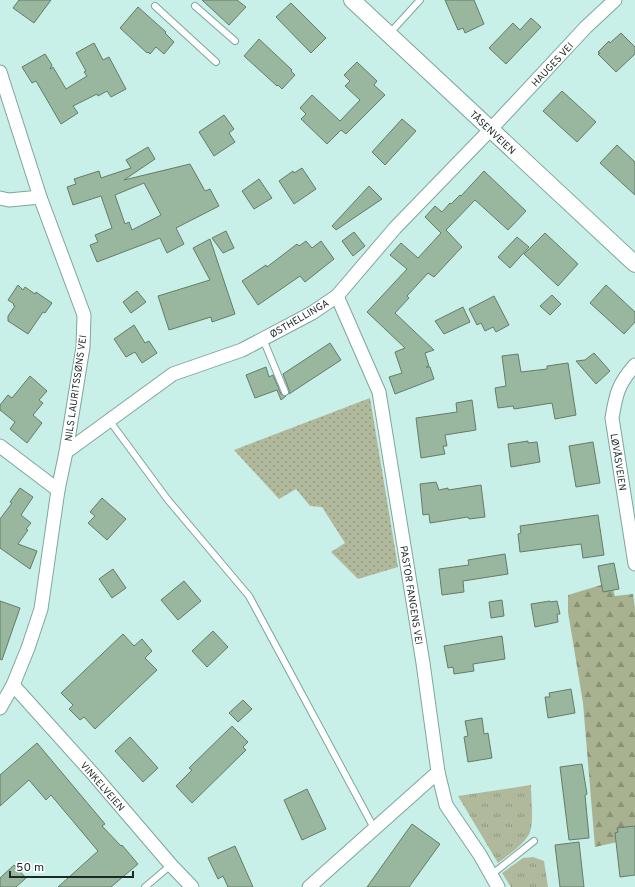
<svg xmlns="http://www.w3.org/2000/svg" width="635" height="887" font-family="Overpass,sans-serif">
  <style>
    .grass { fill: url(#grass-tufts) }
    .forest { fill: url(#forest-firs) }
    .park { fill: url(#park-dots) }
    .building { fill: #98b79e; stroke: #647c68; fill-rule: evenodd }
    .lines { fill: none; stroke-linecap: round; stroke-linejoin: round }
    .service-casing { stroke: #7fa59d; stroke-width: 8 }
    .minor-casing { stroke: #7fa59d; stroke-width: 15 }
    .tertiary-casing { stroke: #7fa59d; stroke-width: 18 }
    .service { stroke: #fff; stroke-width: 6 }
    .minor { stroke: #fff; stroke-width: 13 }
    .tertiary { stroke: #fff; stroke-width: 16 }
    .labels { text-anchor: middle; stroke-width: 3; stroke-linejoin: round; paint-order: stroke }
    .street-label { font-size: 10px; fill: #1b2a27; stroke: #fff }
  </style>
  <defs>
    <pattern id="grass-tufts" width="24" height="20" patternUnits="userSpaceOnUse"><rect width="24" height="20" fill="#b1b99c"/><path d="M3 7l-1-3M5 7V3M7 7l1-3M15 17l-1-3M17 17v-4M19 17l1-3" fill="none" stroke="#8f977f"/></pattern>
    <pattern id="forest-firs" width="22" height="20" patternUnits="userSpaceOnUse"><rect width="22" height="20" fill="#a9b290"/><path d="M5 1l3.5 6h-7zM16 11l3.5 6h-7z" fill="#899176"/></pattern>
    <pattern id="park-dots" width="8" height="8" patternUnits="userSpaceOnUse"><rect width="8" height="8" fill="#b1b99c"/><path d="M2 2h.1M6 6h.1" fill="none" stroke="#8f977f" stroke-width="1.8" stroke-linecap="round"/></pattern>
  </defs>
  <rect width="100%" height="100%" fill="#c9f0e8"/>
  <g class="grass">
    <path d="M531 785C531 797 534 822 530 832 526 843 507 856 498 863L458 796Z"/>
    <polygon points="533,857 544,861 548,887 511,887 502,873 523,858"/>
  </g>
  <polygon class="forest" points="611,582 615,596 633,594 635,608 635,838 595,847 583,703 568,612 568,595"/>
  <polygon class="park" points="370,398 398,567 358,579 331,552 345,543 322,507 310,506 296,489 279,499 234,450"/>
  <g class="building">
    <polygon points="19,0 51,0 34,23 13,8"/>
    <polygon points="202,0 237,0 246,7 229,25"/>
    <polygon points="445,0 474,0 484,24 465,33 463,28 458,30"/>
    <polygon points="291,3 326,38 311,53 276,17"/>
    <polygon points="138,7 166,32 165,33 174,42 164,54 156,47 150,54 148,52 147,53 120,28"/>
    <polygon points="531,18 541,27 506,64 489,48 513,23 520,30"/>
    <polygon points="621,33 635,47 635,54 616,72 598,54 600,53 598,52 609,41 610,43"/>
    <polygon points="259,39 292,70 291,71 295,75 282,89 278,85 277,86 244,56"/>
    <polygon points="94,43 103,60 109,57 126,89 111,97 107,91 98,96 97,94 73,106 78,113 61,124 36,81 32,83 22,67 45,54 52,65 50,69 53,67 66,89 87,76 84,72 86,71 76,53"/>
    <polygon points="357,62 377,81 374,85 385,95 346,134 341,130 327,144 301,119 306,114 300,108 312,95 340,121 360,100 345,86 350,81 344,75"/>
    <polygon points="562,91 596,122 577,142 543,111"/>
    <polygon points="224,115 234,129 229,133 235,142 214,156 199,132"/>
    <polygon points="402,119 416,131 385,165 372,152"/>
    <polygon points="617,145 635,162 635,195 600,163"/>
    <path d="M148 147 155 159 124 180 190 164 205 191 210 189 219 206 176 228 184 244 167 253 160 238 97 262 90 245 98 242 95 235 112 228 101 196 73 205 67 187 76 184 74 179 99 171 101 178 131 168 126 160ZM144 183 161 215 132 230 129 222 125 224 115 195Z"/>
    <polygon points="302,168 316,189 294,204 279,181 293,171 294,173"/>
    <polygon points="484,171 526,211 508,230 475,200 446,230 462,247 434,277 428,273 407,296 409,298 395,313 434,350 425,353 429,366 426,367 430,367 434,379 395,394 389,377 402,373 395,352 405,348 367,312 407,269 390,255 401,243 418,258 441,233 425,217 435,206 442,212 450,203 451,204 460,195 461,196"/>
    <polygon points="259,179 272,198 254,209 242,191"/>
    <polygon points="369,186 382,199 336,230 332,226"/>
    <polygon points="226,231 234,248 223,253 212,238"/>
    <polygon points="354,232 365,246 353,256 342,241"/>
    <polygon points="545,233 578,264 558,286 524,254"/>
    <polygon points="517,237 529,247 510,268 498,257"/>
    <polygon points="210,239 235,314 212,322 211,317 169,330 158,296 210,280 193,248"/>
    <polygon points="306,241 312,248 321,241 334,259 305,282 300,276 258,305 242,281 266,265 267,267 297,244 299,246"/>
    <polygon points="18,285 23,290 25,287 35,294 36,292 52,303 45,313 43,312 28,334 8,321 8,316 15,306 13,305 14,304 8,300"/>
    <polygon points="606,285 635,312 635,322 624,334 590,303"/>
    <polygon points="137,291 146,302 131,313 123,302"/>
    <polygon points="552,295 561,304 550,315 540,306"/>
    <polygon points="494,296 509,325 496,332 493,327 485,331 481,323 477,325 469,309"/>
    <polygon points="463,307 470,322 444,334 435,321"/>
    <polygon points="134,325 145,343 149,341 157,353 142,363 135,352 126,357 114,339"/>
    <polygon points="330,343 341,360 289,394 289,390 283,374"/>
    <polygon points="594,353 610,371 596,384 576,361 585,360"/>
    <polygon points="518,354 521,372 547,369 547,366 568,363 576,415 555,419 552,403 514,409 513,406 498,408 495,388 506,386 502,356"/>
    <polygon points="266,367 269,377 273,375 281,394 286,396 281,400 277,390 255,398 246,375"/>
    <polygon points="30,376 47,391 39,400 43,403 33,415 42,423 27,443 10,429 15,422 0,410 0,405 8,395 12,398"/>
    <polygon points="472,400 476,430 445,435 447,446 443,446 445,454 421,458 416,418 457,412 456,403"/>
    <polygon points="528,441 528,443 537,442 540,462 511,467 508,444"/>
    <polygon points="593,442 600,483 576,487 569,446"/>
    <polygon points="436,482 439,490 448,488 448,490 481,485 485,517 469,519 468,517 430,523 429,514 423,515 420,484"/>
    <polygon points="20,488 33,497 21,515 31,523 26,529 28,530 18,544 37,551 30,569 0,548 0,519 12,503 10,502"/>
    <polygon points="102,498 126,519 107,540 88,523 95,516 90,512"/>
    <polygon points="598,515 604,555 583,558 581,544 520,552 518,534 521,533 520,526"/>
    <polygon points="505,554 508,574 463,581 464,592 442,595 439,569 469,565 468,560"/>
    <polygon points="614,563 619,589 603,592 598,566"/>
    <polygon points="113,569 126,588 112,598 99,579"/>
    <polygon points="184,581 201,601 178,620 161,600"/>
    <polygon points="502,600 504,616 491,618 489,602"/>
    <polygon points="0,601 20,608 2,660 0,659"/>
    <polygon points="550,601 550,602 557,601 560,614 557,614 558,622 535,627 531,604"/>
    <polygon points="213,631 228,647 207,667 192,651"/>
    <polygon points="123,634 134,646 142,639 152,651 145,658 157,670 95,729 84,717 80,720 69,709 73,705 61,693"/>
    <polygon points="502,636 505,659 473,664 474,671 454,674 453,667 448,668 444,646"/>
    <polygon points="571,689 575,713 548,718 545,697 550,697 549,693"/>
    <polygon points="243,700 252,709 238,722 229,713"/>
    <polygon points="482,718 484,734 488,733 492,758 468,762 464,737 468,736 465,721"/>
    <polygon points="232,726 248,742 243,747 246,750 192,803 176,786 192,770 189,768"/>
    <polygon points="130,737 158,768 143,782 115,751"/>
    <polygon points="37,743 105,824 102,826 121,846 122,845 138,864 111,887 58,887 98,851 51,795 46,800 29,780 0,806 0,775"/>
    <polygon points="582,764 587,794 585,795 589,837 589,838 569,840 560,767"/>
    <polygon points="307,789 326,829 302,840 284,800"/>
    <polygon points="412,824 440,844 409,887 367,887"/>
    <polygon points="635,826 635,875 620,877 615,833 618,832 617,828"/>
    <polygon points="579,842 584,887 560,887 555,845"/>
    <polygon points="235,846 253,887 228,887 223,876 218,879 208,858"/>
    <polygon points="14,865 26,878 16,887 0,887 0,878"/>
  </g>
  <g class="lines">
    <defs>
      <g id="service">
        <polyline points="155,6 216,62"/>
        <polyline points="195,6 235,41"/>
        <polyline points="389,34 420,0"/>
        <polyline points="263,339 285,392"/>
        <polyline points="109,420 168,500 249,596 374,828"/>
        <polyline points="491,875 534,841"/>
        <polyline points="145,887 171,865"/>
      </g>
      <g id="minor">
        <polyline points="0,72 40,197 84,315 83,347 66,452 58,490 41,609 28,648 13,685 0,708"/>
        <polyline points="0,198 9,200 40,197"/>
        <polyline points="337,296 379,392 423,663 438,772 446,805 480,855 498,887"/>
        <path d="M635 365C618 384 616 394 612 418L635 564"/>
        <polyline points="0,446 58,490"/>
        <polyline points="66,452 173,374 242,350 312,313 337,296 395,228 490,130 586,27 615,0"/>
        <polyline points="13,685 94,775 171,865 192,887"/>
        <polyline points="309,887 438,772"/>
      </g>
      <polyline id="tertiary" points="352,0 635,264"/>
    </defs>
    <use href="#service" class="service-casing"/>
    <use href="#minor" class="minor-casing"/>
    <use href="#tertiary" class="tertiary-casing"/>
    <use href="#service" class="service"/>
    <use href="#minor" class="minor"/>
    <use href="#tertiary" class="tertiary"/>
  </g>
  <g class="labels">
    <g class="street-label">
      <text transform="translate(552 64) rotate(-47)" y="4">HAUGES VEI</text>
      <text transform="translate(493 132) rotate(43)" y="4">TÅSENVEIEN</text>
      <text transform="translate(299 318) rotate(-30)" y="4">ØSTHELLINGA</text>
      <text transform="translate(75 388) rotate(-82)" y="4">NILS LAURITSSØNS VEI</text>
      <text transform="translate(619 462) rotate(81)" y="4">LØVÅSVEIEN</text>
      <text transform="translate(412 595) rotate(81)" y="4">PASTOR FANGENS VEI</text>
      <text transform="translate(103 786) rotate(49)" y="4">VINKELVEIEN</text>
    </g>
  </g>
  <path d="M10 871v6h123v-6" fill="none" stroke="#1b2a27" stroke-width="2"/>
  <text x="16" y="871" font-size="12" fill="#1b2a27" stroke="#ffffff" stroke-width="3" paint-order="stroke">50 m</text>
</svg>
